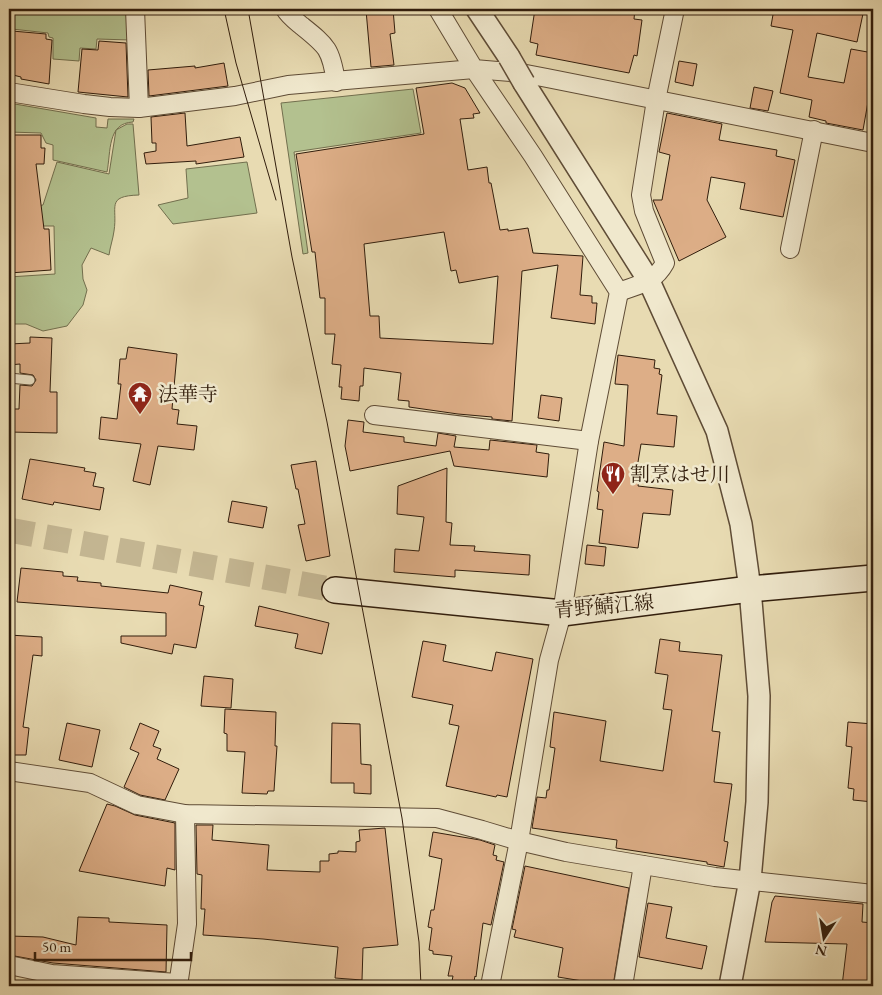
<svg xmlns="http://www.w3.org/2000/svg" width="882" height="995" font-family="'EB Garamond','Noto Serif JP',serif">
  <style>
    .green { fill: #b3c18f; stroke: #726f4e }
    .building { fill: #ddae87; stroke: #311d0c; fill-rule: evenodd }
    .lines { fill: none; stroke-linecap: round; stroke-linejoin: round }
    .secondary-tunnel { stroke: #c3b591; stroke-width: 25; stroke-dasharray: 25 12; stroke-linecap: butt }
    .service-casing { stroke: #5f4c36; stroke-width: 11 }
    .minor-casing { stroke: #5f4c36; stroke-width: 20 }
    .tertiary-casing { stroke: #5f4c36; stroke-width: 24 }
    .secondary-casing { stroke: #311d0c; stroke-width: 28 }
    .service { stroke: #f0e8cd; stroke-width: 9 }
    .minor { stroke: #f0e8cd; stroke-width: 18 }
    .tertiary { stroke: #f0e8cd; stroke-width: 21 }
    .secondary { stroke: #f0e8cd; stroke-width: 25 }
    .tram { stroke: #311d0c; stroke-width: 1 }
    .tertiary-bridge-casing { stroke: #5f4c36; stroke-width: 24; stroke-linecap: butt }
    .tertiary-bridge { stroke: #f0e8cd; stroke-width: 21 }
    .labels { text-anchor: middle; stroke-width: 5; stroke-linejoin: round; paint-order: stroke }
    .poi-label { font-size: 20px; fill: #311d0c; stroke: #f0e8cd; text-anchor: start }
    .street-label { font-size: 20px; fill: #311d0c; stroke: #f0e8cd }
  </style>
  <rect width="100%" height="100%" fill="#e8dbb2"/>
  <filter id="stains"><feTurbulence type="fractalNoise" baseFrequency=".004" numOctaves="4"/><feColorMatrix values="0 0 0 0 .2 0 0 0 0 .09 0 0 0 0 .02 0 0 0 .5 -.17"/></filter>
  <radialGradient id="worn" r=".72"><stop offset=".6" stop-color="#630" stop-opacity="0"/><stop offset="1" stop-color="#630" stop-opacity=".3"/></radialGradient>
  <g class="green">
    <polygon points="13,9 129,9 131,40 97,39 96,49 80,48 79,61 53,59 53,38 49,37 48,33 12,29"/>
    <polygon points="413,89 421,133 294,152 308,253 303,254 281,103"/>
    <path d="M9 103 96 118V127L107 128 108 119H134L133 122C107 123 111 152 107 172L53 160V145L46 143 41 133 9 132Z"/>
    <path d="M127 124H133L139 195C105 196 118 207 114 231 113 239 110 247 109 255L91 248 82 265 83 279 87 290 83 305 67 326 43 331 26 324H9V277L55 274 54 226H9V211L43 205 57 162 109 174 116 130Z"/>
    <polygon points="247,162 257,213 173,224 158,205 188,198 186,169"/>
  </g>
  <g class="building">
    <polygon points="393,9 395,33 390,34 394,65 371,67 366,10"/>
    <polygon points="535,9 566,9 588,13 589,9 635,9 634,19 642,20 637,56 634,55 629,73 536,55 538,44 530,42"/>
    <polygon points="774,9 864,9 857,42 817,33 808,77 844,83 851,49 873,53 873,85 871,85 863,130 826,123 826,121 809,117 812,100 780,93 793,30 771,26"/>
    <polygon points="12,31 46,34 46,39 52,40 49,84 21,79 21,77 9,74"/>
    <polygon points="99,41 126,43 128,97 78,92 82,49 98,50"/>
    <polygon points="679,61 697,64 693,86 675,82"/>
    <polygon points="224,63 228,86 149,96 148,70 195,66 195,68"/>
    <path d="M452 83 465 88 480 113 473 114 474 118 460 119 468 170 487 167 489 183H491L500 230 508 229V231L528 228 533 253 583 256 580 295 592 296V303H597L595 324 551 318 558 265 522 271 512 421 492 419V417L458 414 409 407V401L398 400 401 373 364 368 363 386H360L359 401 341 399 342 387H339L341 365 332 364 335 334H325V298H320L315 252H312L296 154 424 134 416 88ZM444 232 451 271 456 270 459 283 498 276 493 344 380 338 379 316H370L364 244Z"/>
    <polygon points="754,87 773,91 768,111 750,108"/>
    <polygon points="185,113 187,146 240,137 244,157 196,164 196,161 146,164 144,153 156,151 156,143 152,143 151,117"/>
    <polygon points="667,113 722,124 719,140 777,150 776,156 795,160 783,217 740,209 745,183 711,177 707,200 726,237 679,261 653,200 662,200 670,155 659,152"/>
    <polygon points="9,135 41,135 41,148 45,148 44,164 36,164 44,229 49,229 51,270 9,273"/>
    <polygon points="30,337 52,338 50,392 57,392 57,433 9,432 9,409 19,409 20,385 32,386 36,380 33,375 20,373 20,364 9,365 9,344 30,343"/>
    <polygon points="128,347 177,354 172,409 179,410 177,424 197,426 194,450 158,446 150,485 133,481 141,444 99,439 101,417 117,419 121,384 118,384 120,359 126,359"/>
    <polygon points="618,355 655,360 654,368 660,369 659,374 662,375 657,414 677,416 674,447 641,444 635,480 639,481 638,486 673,490 670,515 643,513 638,548 599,543 603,510 597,509 599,492 597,491 604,442 624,446 628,385 615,384"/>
    <polygon points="541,395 562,398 559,421 538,418"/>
    <polygon points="348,420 364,422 363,432 404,437 404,442 436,446 438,433 456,436 454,447 489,450 490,440 537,445 536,452 549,454 547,477 454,466 450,451 350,471 345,446"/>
    <polygon points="30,459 85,468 84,471 96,473 93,486 104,488 100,510 54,502 53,505 22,499"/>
    <polygon points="316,461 330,556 306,561 298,525 305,524 298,489 296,489 291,465"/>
    <polygon points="447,468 446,522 452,523 450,545 475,546 474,551 530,555 529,575 455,570 455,577 394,572 395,549 419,551 424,517 397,514 398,486"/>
    <polygon points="232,501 267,507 263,528 228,522"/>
    <polygon points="587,545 606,547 604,566 585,564"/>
    <polygon points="21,568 63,572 63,576 78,577 77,581 101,583 101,586 168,593 170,585 202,592 199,605 204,606 196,648 174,644 172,654 121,643 121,636 166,636 166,613 17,602"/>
    <polygon points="259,606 329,623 322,654 295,648 298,634 255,626"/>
    <polygon points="9,635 42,637 42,656 33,655 23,727 29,728 26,755 9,755"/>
    <polygon points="660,639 680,642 679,651 722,655 712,731 720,732 714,782 732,784 724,841 728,842 724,867 707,864 707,862 616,848 617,840 532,828 537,797 546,798 547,790 549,790 555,748 550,747 554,712 606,721 600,761 663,771 672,710 663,709 668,675 655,673"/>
    <polygon points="423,641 446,645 443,661 492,671 496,652 533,659 507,797 497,795 496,797 446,786 459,726 449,724 453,705 412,697"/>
    <polygon points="204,676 233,679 231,708 201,706"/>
    <polygon points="225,709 276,712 275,746 277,746 274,791 268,791 267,794 242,793 245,752 227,751 227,734 224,733"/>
    <polygon points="848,722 873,724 873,802 853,800 854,789 848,788 852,747 846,746"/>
    <polygon points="67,723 100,730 92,767 59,760"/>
    <polygon points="140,723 159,731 153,746 161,749 157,759 179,769 165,800 140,795 124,787 139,753 130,749"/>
    <polygon points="332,723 360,724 361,764 371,765 371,794 354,793 354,783 331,783"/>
    <polygon points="107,804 115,806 135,815 175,823 175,870 167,868 165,886 79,871"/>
    <polygon points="196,825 213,825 212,840 269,845 267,870 320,872 320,861 329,861 329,854 338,853 338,851 356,852 356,842 360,841 359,830 385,828 398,945 363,948 362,980 335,978 338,947 263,939 203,935 205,909 201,909 202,875 197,874"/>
    <polygon points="433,832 480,840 495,845 493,855 497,856 496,860 504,862 491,925 483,923 476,977 475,976 473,986 451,986 453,976 448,976 452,956 433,954 433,951 429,950 432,928 428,927 431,910 434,910 442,859 429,856"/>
    <polygon points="525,866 629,888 613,986 558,977 563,948 514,937 516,930 512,929"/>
    <polygon points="775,896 863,904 862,922 873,923 873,986 842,986 847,944 765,942 772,902"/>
    <polygon points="648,903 672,907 666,938 707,946 702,969 639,957"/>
    <polygon points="78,917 109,918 109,922 167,925 166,972 53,963 9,955 9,936 43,937 76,945"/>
  </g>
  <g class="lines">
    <polyline class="secondary-tunnel" points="9,530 335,590"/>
    <defs>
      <polyline id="service" points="9,378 30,380"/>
      <g id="minor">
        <polyline points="135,9 139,108"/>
        <path d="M285 9C289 16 296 21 302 26 327 46 331 49 336 82"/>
        <polyline points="438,9 474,69 521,73 547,78 873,143"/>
        <polyline points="9,92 84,104 110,107 139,108 235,96 288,85 474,69 533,156 619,292 589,441 562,613 549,660 519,841 490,986"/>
        <polyline points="790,249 814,130"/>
        <path d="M619 292C640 284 654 283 665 263L644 211 641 195 656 100 675 9"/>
        <polyline points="374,415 589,441"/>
        <polyline points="9,771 90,783 137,805 185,814 437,818 482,830 519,841 566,852 715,877 873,894"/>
        <polyline points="9,965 52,974 177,983"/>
        <polyline points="178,986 187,924 185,814"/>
        <polyline points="623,986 643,865"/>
      </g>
      <g id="tertiary">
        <polyline points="477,9 509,57"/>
        <polyline points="524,83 649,281 717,431 741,524 750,589 759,696 757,802 750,880 730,986"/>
      </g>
      <polyline id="secondary" points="335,590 562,613 750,589 873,578"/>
    </defs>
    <use href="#service" class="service-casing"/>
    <use href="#minor" class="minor-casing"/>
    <use href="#tertiary" class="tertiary-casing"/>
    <use href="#secondary" class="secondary-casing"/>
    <use href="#service" class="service"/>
    <use href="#minor" class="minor"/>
    <use href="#tertiary" class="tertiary"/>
    <use href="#secondary" class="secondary"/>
    <g class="tram">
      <polyline points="224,9 236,63 276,200"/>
      <polyline points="248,9 292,257 327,422 402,818 419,942 421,986"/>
    </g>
    <defs>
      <polyline id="tertiary-bridge" points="509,57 524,83"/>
    </defs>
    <use href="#tertiary-bridge" class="tertiary-bridge-casing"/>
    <use href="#tertiary-bridge" class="tertiary-bridge"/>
  </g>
  <defs>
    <symbol id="temple-pin" viewBox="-11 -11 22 30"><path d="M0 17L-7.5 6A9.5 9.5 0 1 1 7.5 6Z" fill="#8f2418" stroke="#f0e8cd"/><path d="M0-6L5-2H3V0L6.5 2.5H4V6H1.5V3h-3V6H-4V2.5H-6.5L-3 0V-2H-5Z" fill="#fff"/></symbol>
    <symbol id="restaurant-pin" viewBox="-11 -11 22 30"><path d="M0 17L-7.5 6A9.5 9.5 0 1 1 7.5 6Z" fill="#8f2418" stroke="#f0e8cd"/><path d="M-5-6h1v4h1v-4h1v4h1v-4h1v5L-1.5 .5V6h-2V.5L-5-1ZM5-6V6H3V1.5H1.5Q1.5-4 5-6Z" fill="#fff"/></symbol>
  </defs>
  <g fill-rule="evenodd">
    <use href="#temple-pin" x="126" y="380" width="28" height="38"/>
    <use href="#restaurant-pin" x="599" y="460" width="28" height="38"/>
  </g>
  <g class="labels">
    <g class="poi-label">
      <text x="158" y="401">法華寺</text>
      <text x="630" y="481">割烹はせ川</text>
    </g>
    <g class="street-label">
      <text transform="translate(604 606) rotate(-5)" y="7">青野鯖江線</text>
    </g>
  </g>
  <rect width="882" height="995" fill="none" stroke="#e8dbb2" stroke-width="30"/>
  <rect x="10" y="10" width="862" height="975" fill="none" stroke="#311d0c" stroke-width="2.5"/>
  <rect x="15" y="15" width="852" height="965" fill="none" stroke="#311d0c"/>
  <g transform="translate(824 938) rotate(192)" stroke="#f0e8cd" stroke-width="4" paint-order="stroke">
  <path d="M0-4L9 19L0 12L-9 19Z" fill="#311d0c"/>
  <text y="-8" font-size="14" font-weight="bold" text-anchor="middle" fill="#311d0c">N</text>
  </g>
  <path d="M35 952v8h156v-8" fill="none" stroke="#311d0c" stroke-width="2.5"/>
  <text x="42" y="952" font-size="15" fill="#311d0c" stroke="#f0e8cd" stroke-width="4" paint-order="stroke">50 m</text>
  <rect width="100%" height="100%" filter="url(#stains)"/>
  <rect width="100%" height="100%" fill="url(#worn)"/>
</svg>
